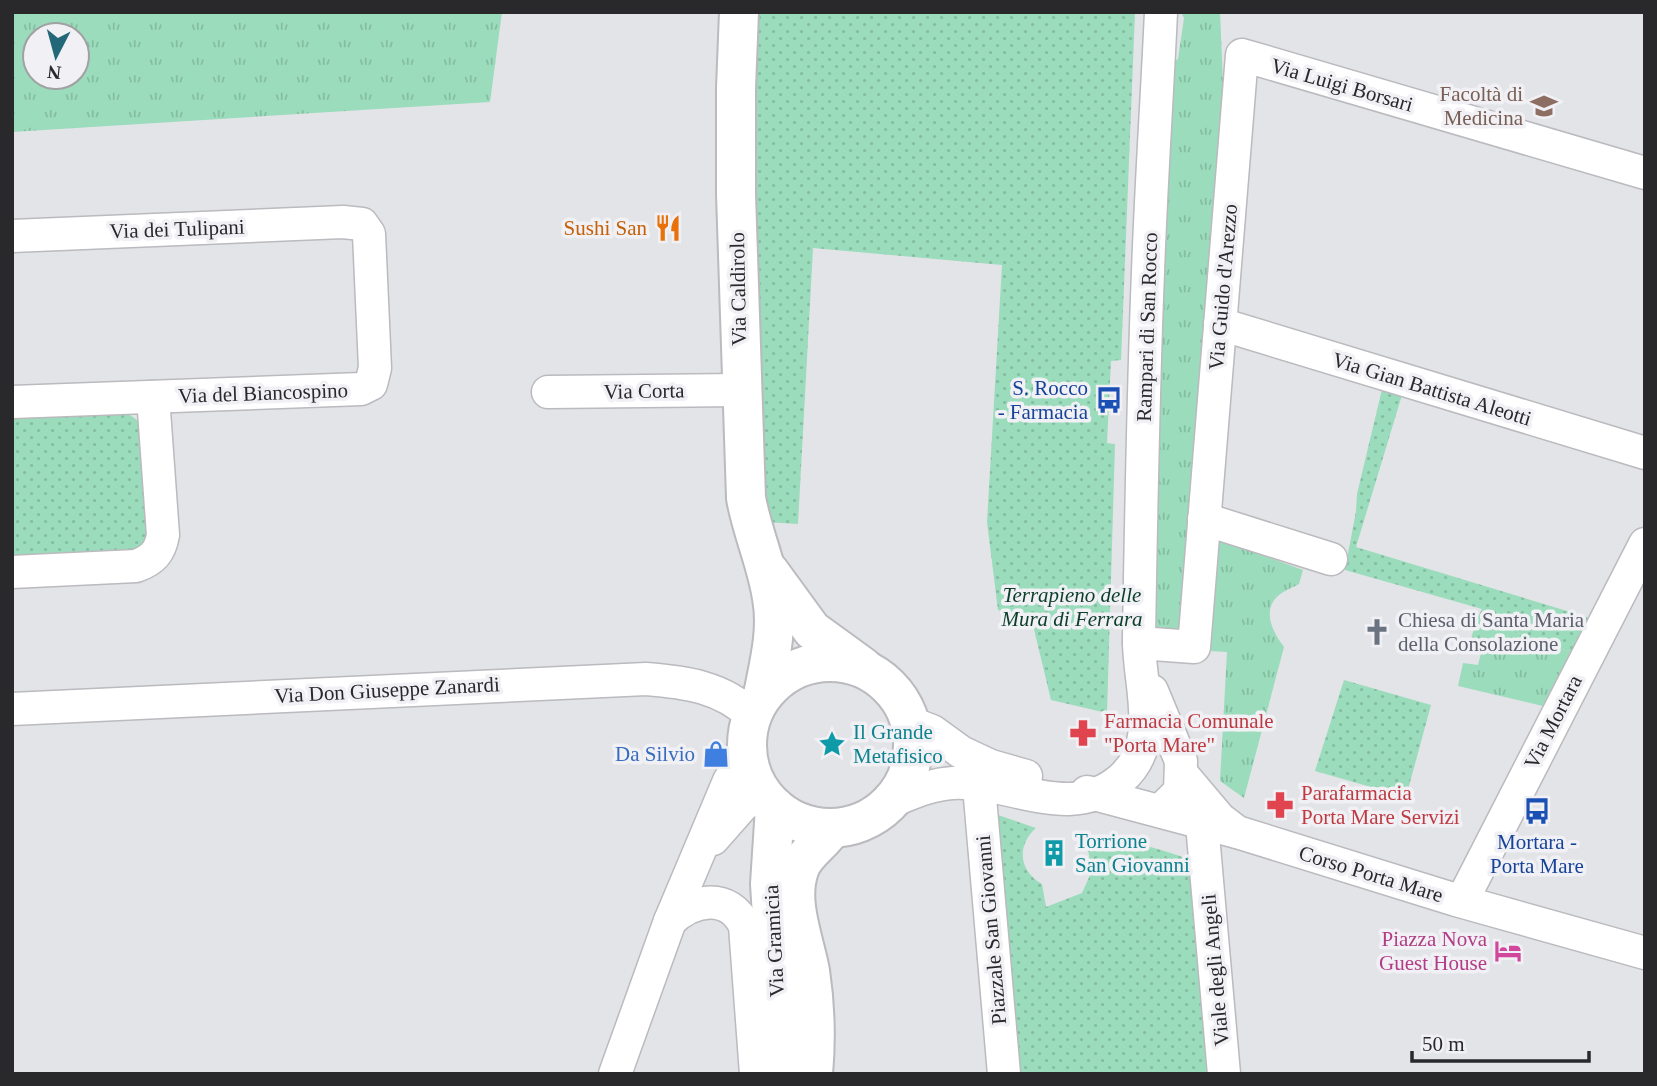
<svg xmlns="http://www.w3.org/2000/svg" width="1657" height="1086" font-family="'Times New Roman',serif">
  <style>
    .grass { fill: url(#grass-tufts); fill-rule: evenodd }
    .park { fill: url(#park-dots) }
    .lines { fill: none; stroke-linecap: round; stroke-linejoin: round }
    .minor-casing { stroke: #bababf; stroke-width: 35 }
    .major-casing { stroke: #bababf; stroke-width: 42 }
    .minor { stroke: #fff; stroke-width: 32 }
    .major { stroke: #fff; stroke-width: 38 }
    .labels { text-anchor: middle; stroke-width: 7; stroke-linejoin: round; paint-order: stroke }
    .street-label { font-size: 21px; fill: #29292b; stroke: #f1f1f5 }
    .education-label { font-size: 21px; fill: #785e54; stroke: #f1f1f5; text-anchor: end }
    .food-label { font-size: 21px; fill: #c56008; stroke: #f1f1f5; text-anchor: end }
    .transit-label { font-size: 21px; fill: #164399; stroke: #f1f1f5; text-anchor: end }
    .park-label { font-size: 21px; font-style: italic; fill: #0c3e2a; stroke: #f1f1f5 }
    .worship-label { font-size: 21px; fill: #5b616d; stroke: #f1f1f5; text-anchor: start }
    .health-label { font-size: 21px; fill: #be3a42; stroke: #f1f1f5; text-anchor: start }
    .culture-label { font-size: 21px; fill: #0d838f; stroke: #f1f1f5; text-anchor: start }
    .shop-label { font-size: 21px; fill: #366cbe; stroke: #f1f1f5; text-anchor: end }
    .hotel-label { font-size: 21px; fill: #b23c85; stroke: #f1f1f5; text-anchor: end }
  </style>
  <defs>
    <pattern id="grass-tufts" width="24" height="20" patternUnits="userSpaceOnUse" patternTransform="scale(1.75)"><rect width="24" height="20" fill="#9adcbb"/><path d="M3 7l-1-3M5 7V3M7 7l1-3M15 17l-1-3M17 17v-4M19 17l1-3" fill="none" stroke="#85bda1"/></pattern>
    <pattern id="park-dots" width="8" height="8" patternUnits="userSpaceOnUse" patternTransform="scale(1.75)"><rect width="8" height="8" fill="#9adcbb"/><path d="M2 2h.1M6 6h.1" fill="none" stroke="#85bda1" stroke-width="1.8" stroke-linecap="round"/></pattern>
  </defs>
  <rect width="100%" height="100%" fill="#e3e4e8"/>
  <g class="grass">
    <path d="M12 12H502L490 102 12 132ZM77 35V77H35V35Z"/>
    <polygon points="1181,12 1220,12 1223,82 1189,636 1146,632 1166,66 1178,59 1184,18"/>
    <path d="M1217 539 1303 570 1299 584C1293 587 1284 591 1279 595 1261 610 1273 633 1284 647L1244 798 1220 781 1227 652 1210 651Z"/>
    <polygon points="1477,619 1574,653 1547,707 1458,686 1463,663 1478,665 1483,645 1470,642"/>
  </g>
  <g class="park">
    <polygon points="755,12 1135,12 1121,360 1111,361 1107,443 1115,444 1107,713 1051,700 1032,621 998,610 987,522 1002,265 813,248 798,524 765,522 749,265"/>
    <polygon points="1384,381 1402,395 1356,547 1590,618 1574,653 1477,619 1482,609 1345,570 1356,511 1357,494"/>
    <path d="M115 409C128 413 139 418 145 431 153 447 147 519 147 541L133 553 12 559V413Z"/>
    <polygon points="1344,680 1431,705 1406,797 1315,771"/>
    <path d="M995 814 1036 828C1016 846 1019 871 1042 884L1046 907 1082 893 1091 873 1088 847C1125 835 1154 848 1189 859L1208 1074H1016Z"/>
  </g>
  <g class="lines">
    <defs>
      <g id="minor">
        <polyline points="12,236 343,222 362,224 369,234 375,368 371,384 361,389 12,402"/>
        <polyline points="1220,324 1645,453"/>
        <polyline points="548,392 740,390"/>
        <polyline points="1204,519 1331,559"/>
        <path d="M12 572 136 566C153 560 160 552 163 535L153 397"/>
        <polyline points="1139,643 1194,647 1242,55 1645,173"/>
        <polyline points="1152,691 1181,761 1180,791 1160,811"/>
        <path d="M12 709 646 679C685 682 723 687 752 716"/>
        <polyline points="911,723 932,731 961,752 991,766 1026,776"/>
        <polyline points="1182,774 1220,819 1237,832"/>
        <polyline points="979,786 1004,1074"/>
        <polyline points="1087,792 1237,832 1456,900 1645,953"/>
        <path d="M892 801C912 793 932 784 953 783 1011 780 1070 823 1121 779 1163 743 1138 684 1139 638 1141 516 1143 394 1148 272 1151 185 1157 99 1161 12"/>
        <polyline points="1202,824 1224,1074"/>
        <polyline points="713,839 743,805 761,793"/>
        <polyline points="1462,901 1645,544"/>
        <path d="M670 921C693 899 729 892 745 926L756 1074"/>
        <polyline points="615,1074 670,921 729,781 747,753"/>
      </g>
      <g id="major">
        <path d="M739 12 736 88V194L746 498C752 532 767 564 772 598 778 630 769 664 763 695"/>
        <polyline points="769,571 812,630 863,667"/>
        <circle cx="830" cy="745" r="83"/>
        <polyline points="775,807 770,884 782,1074"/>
        <path d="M813 1074C816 1041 815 1004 810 971 804 939 788 902 799 870 804 853 823 843 832 828"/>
      </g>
    </defs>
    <use href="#minor" class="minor-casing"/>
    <use href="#major" class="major-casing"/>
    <use href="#minor" class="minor"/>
    <use href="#major" class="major"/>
  </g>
  <defs>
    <symbol id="university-bare" viewBox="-9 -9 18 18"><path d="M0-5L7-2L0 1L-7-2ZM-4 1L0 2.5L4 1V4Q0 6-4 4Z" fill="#8d6e63" stroke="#f1f1f5" stroke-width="2.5" paint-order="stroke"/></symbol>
    <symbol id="restaurant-bare" viewBox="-9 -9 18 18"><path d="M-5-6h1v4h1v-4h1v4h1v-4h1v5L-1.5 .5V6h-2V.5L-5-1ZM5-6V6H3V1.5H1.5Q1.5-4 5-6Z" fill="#e8710a" stroke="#f1f1f5" stroke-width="2.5" paint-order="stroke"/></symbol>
    <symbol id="bus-bare" viewBox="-9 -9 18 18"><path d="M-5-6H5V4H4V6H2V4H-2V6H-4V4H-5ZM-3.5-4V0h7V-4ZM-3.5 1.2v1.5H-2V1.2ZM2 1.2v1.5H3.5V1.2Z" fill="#1a4fb4" stroke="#f1f1f5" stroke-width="2.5" paint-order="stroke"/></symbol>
    <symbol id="church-bare" viewBox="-9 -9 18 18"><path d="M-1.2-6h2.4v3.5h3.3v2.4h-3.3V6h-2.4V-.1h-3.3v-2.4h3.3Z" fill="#6b7280" stroke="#f1f1f5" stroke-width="2.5" paint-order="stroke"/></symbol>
    <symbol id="pharmacy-bare" viewBox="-9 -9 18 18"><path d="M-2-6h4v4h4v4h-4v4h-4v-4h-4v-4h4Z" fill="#e0444e" stroke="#f1f1f5" stroke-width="2.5" paint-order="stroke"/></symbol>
    <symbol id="sight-bare" viewBox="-9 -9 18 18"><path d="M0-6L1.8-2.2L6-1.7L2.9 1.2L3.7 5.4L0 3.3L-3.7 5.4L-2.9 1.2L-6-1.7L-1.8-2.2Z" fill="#0f9aa8" stroke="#f1f1f5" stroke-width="2.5" paint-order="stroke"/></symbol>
    <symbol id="shop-bare" viewBox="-9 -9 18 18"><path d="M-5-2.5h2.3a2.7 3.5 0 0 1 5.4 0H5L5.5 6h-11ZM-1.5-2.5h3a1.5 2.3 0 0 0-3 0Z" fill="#3f7fe0" stroke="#f1f1f5" stroke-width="2.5" paint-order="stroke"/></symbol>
    <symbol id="building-bare" viewBox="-9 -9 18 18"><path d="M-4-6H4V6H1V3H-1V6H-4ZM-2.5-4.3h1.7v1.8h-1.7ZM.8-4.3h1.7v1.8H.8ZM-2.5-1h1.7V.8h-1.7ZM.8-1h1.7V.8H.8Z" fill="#0f9aa8" stroke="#f1f1f5" stroke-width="2.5" paint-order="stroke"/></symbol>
    <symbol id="hotel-bare" viewBox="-9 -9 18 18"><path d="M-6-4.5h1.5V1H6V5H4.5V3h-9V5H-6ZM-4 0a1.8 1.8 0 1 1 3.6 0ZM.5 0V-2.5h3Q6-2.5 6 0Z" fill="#d1479c" stroke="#f1f1f5" stroke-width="2.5" paint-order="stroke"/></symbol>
  </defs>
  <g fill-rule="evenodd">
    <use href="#university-bare" x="1525" y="87" width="38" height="38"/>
    <use href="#restaurant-bare" x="649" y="209" width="38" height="38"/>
    <use href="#bus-bare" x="1090" y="381" width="38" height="38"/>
    <use href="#church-bare" x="1358" y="613" width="38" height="38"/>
    <use href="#pharmacy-bare" x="1064" y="714" width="38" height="38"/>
    <use href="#sight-bare" x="813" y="725" width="38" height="38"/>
    <use href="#shop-bare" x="697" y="735" width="38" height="38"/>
    <use href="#pharmacy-bare" x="1261" y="786" width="38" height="38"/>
    <use href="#bus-bare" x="1518" y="792" width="38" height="38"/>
    <use href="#building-bare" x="1035" y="834" width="38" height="38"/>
    <use href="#hotel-bare" x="1489" y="932" width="38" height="38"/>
  </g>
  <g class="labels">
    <g class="street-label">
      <text transform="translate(1342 85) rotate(16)" y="7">Via Luigi Borsari</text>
      <text transform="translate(177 229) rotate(-2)" y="7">Via dei Tulipani</text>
      <text transform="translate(1223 287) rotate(-85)" y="7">Via Guido d'Arezzo</text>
      <text transform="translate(738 289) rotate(-91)" y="7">Via Caldirolo</text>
      <text transform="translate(1147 327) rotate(-88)" y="7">Rampari di San Rocco</text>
      <text transform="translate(1432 389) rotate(17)" y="7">Via Gian Battista Aleotti</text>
      <text transform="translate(644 391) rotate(-1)" y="7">Via Corta</text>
      <text transform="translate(263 393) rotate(-2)" y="7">Via del Biancospino</text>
      <text transform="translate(387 690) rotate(-3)" y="7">Via Don Giuseppe Zanardi</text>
      <text transform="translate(1553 722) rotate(-63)" y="7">Via Mortara</text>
      <text transform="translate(1371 874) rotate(17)" y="7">Corso Porta Mare</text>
      <text transform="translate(991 930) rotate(-95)" y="7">Piazzale San Giovanni</text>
      <text transform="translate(774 941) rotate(-93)" y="7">Via Gramicia</text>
      <text transform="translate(1215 970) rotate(-95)" y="7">Viale degli Angeli</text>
    </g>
    <g class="education-label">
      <text x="1523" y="101">Facoltà di<tspan x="1523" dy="24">Medicina</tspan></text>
    </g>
    <g class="food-label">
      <text x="647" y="235">Sushi San</text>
    </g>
    <g class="transit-label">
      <text x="1088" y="395">S. Rocco<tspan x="1088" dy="24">- Farmacia</tspan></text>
      <text x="1537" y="849" text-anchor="middle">Mortara -<tspan x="1537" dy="24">Porta Mare</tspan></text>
    </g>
    <g class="park-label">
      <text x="1072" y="602">Terrapieno delle<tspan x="1072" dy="24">Mura di Ferrara</tspan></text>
    </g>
    <g class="worship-label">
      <text x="1398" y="627">Chiesa di Santa Maria<tspan x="1398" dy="24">della Consolazione</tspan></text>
    </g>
    <g class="health-label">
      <text x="1104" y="728">Farmacia Comunale<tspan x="1104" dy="24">"Porta Mare"</tspan></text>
      <text x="1301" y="800">Parafarmacia<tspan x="1301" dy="24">Porta Mare Servizi</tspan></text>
    </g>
    <g class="culture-label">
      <text x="853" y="739">Il Grande<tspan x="853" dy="24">Metafisico</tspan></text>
      <text x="1075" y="848">Torrione<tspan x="1075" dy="24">San Giovanni</tspan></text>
    </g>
    <g class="shop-label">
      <text x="695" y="761">Da Silvio</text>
    </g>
    <g class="hotel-label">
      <text x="1487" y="946">Piazza Nova<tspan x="1487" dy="24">Guest House</tspan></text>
    </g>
  </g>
  <rect width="1657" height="1086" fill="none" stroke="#29292b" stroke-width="28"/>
  <g transform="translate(56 56) rotate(186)"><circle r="33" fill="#f1f1f5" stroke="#a1a1a4" stroke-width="2"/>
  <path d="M0-5L12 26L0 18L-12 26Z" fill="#236879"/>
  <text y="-10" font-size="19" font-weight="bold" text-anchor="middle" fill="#29292b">N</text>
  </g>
  <path d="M1412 1051v10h177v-10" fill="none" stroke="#29292b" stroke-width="3.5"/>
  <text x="1422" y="1051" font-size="21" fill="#29292b" stroke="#f1f1f5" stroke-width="5" paint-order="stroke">50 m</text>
</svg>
